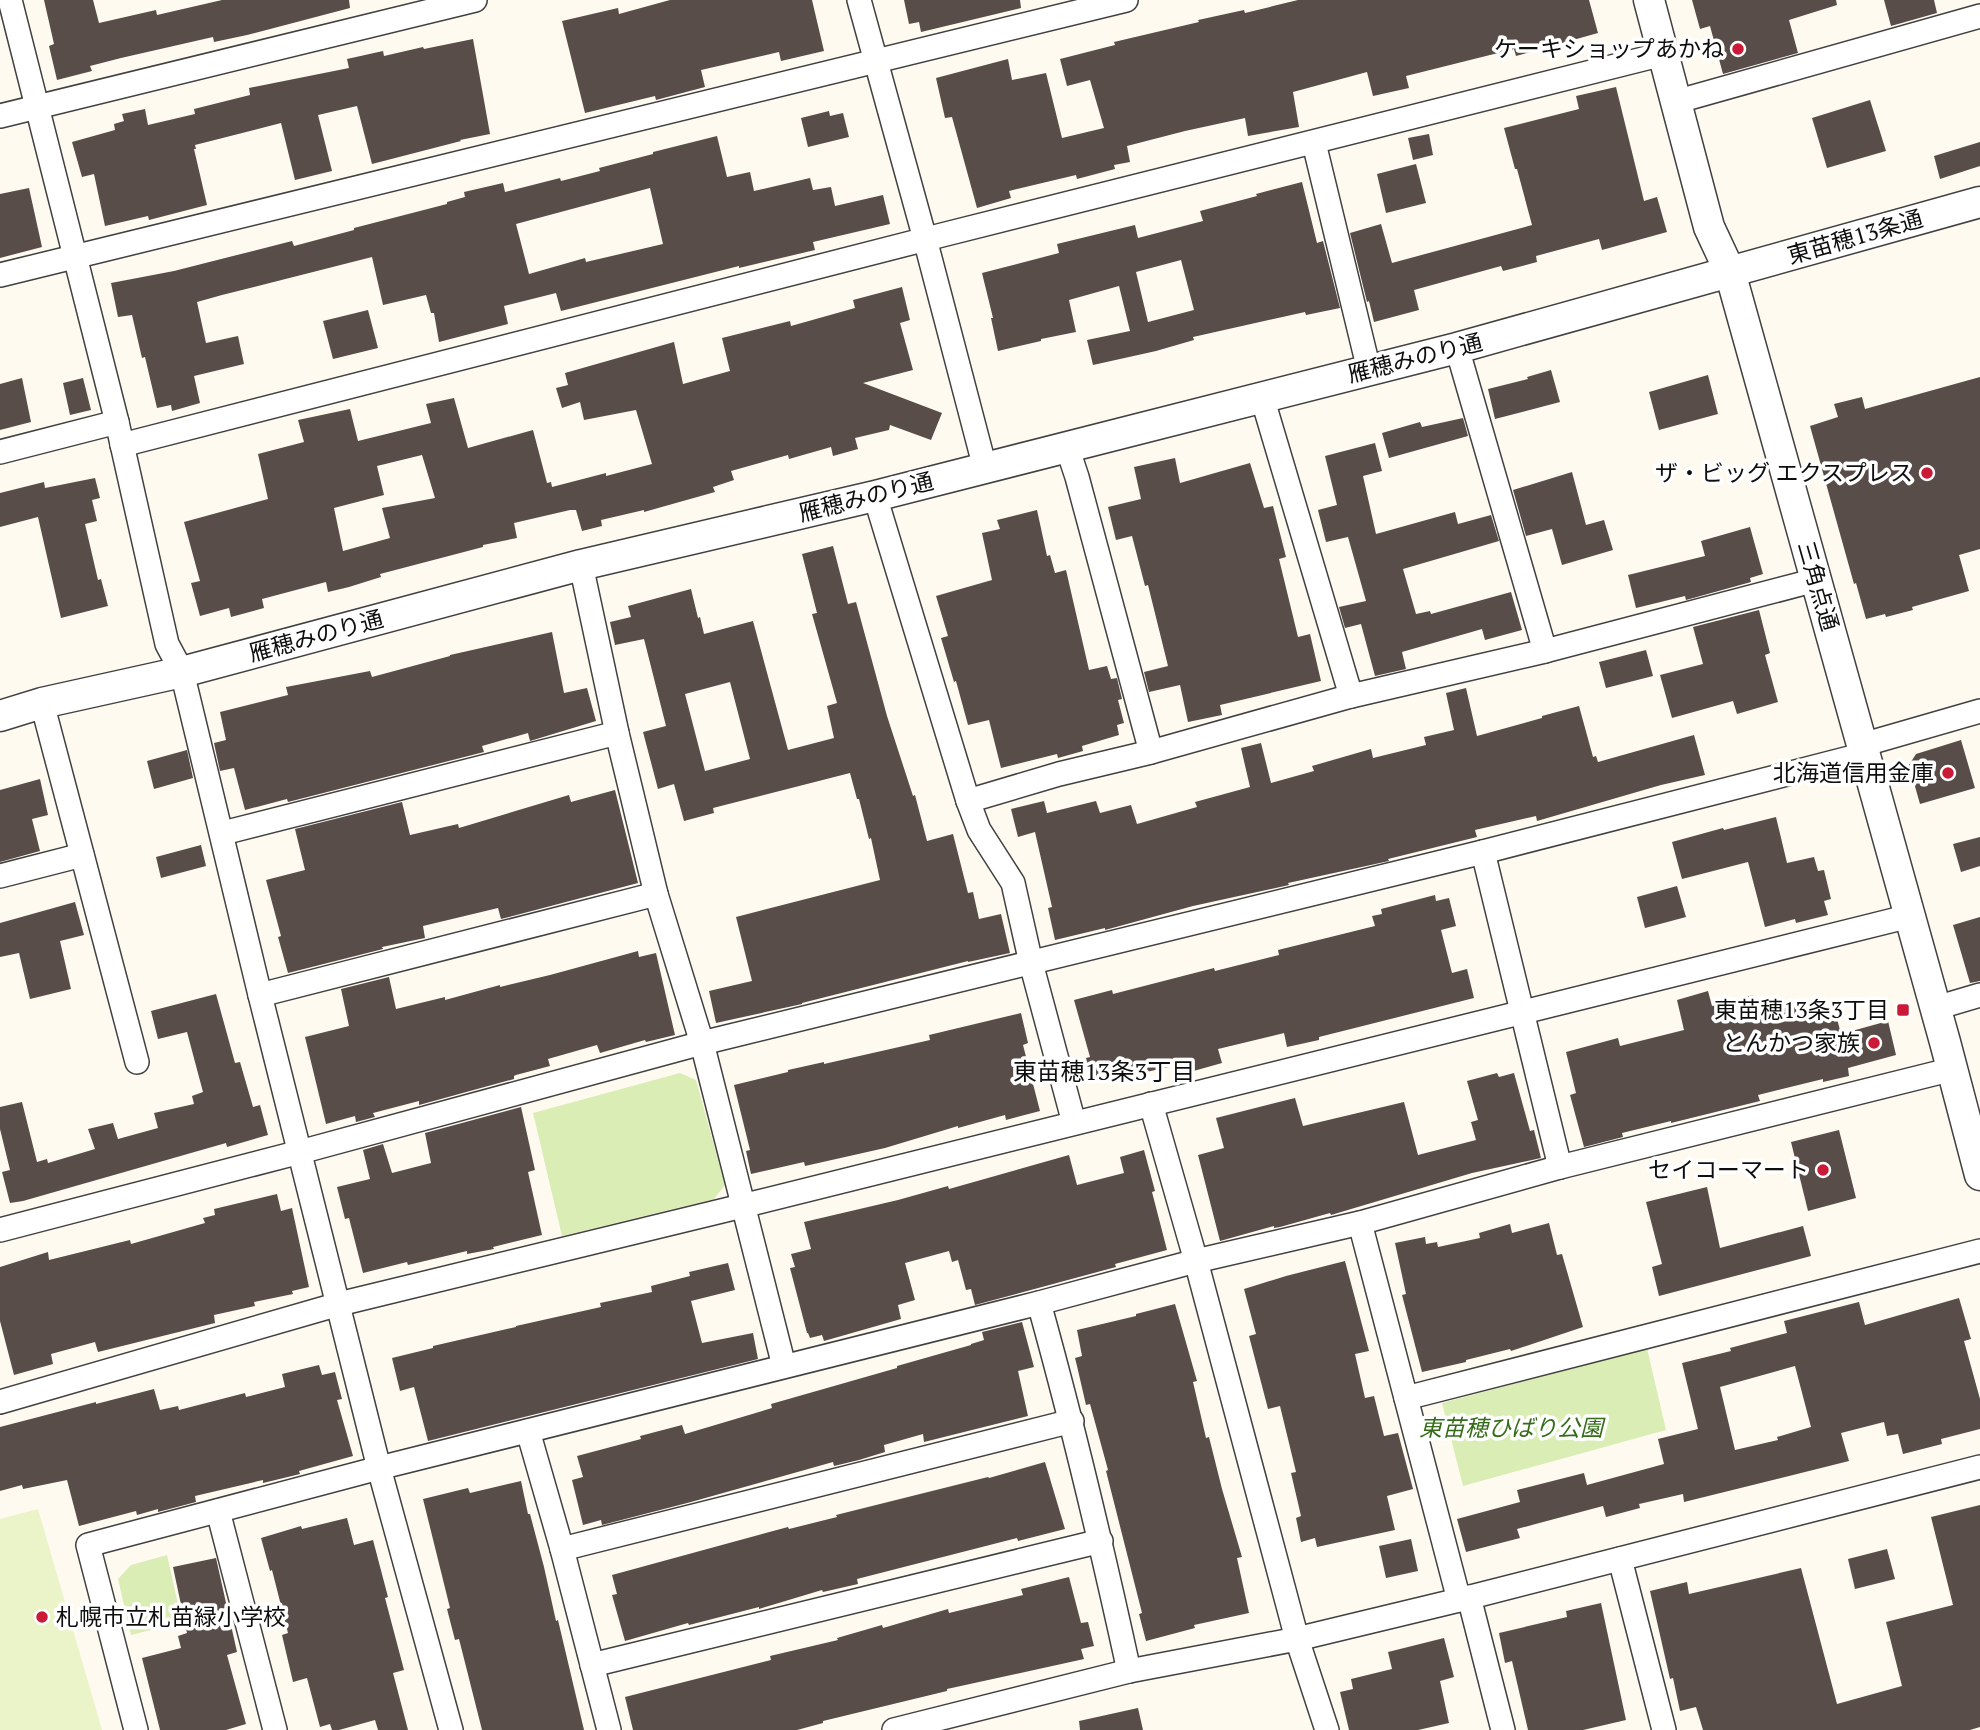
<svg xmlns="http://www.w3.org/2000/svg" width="1980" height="1730" font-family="'PT Serif','Noto Sans JP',serif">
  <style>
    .green { fill: #d9edb5 }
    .pitch { fill: #eaf4c8 }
    .building { fill: #584d49; fill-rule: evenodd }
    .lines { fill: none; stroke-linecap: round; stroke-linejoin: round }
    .minor-casing { stroke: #414141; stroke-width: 26 }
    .tertiary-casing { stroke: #414141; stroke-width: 33 }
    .minor { stroke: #fff; stroke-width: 23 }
    .tertiary { stroke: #fff; stroke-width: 30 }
    .poi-dot { fill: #ca1a38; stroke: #fff; stroke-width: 2.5 }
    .labels { text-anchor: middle; stroke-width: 7; stroke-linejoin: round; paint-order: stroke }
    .poi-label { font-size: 23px; fill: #0e0e0e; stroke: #fff; text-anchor: end }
    .street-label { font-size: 23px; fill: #0e0e0e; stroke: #fff }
    .park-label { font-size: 23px; font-style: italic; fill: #346c18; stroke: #fff }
    .neighbourhood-label { font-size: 24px; fill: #0e0e0e; stroke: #fff }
  </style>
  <rect width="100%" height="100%" fill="#fffaef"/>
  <g class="green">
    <polygon points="680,1073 696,1080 725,1185 714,1199 562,1236 533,1113"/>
    <polygon points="1647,1348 1666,1430 1463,1486 1442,1403"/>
    <polygon points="167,1555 182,1622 131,1635 118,1579 131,1565"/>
  </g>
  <polygon class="pitch" points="38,1509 102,1730 0,1730 0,1519"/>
  <g class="building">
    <polygon points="44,0 93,0 99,23 156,10 157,15 222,0 349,0 350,8 247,35 214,42 213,37 121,58 90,66 92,71 57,80 49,46 54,44"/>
    <polygon points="670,0 812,0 824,51 781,61 779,52 701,70 705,87 656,100 655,96 585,113 562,21 618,8 619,14"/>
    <polygon points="904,0 1020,0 1021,8 921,32 919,22 909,24"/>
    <polygon points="1298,0 1589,0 1598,33 1516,56 1514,49 1406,76 1409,88 1373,96 1367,72 1293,92 1299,127 1248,136 1245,118 1185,131 1127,146 1130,162 1114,165 1115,169 1077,179 1076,175 1009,191 1011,198 977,208 952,117 945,118 936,78 1008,59 1012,80 1046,73 1062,138 1104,128 1090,80 1067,86 1060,59 1115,45 1114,42 1199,22 1198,20 1244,10 1245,13"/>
    <polygon points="1692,0 1836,0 1837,5 1789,20 1798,53 1723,74 1710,26 1700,29"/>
    <polygon points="1884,0 1934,0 1937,13 1891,26"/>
    <polygon points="473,39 490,134 460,140 461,141 372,164 357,106 318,115 332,171 295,180 281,123 195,145 196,149 194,149 207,205 149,220 148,216 105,226 94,174 82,177 72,142 115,130 114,124 124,121 122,114 145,109 148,125 195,114 194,109 250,95 249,88 349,68 347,59 383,51 384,56 423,47 424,49"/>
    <polygon points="1616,87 1644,201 1657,197 1667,232 1602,250 1599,239 1536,256 1537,262 1503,271 1501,266 1414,290 1419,310 1374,322 1369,301 1367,302 1350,233 1381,224 1392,263 1532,225 1517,169 1515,169 1504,128 1579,109 1576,96"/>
    <polygon points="1870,100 1886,151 1827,168 1812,118"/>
    <polygon points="829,111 830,116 843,113 849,137 808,147 801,118"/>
    <polygon points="1429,134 1433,155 1413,160 1408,138"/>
    <path d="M717 136 727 177 750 172 754 191 810 178 813 190 831 187 835 206 883 195 890 224 813 242 815 250 739 268V266L561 311 556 293 504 306 508 324 439 342 434 313H431L426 295 383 305 372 257 222 295 197 302 206 343 238 336 244 364 194 376 200 403 172 411 171 405 157 408 145 357 142 358 132 315 118 317 111 283 174 271 292 241 294 246 354 230V228L447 204V202L465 197 464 192 503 183 505 192 560 178 561 181 600 171 599 168 653 154V152ZM650 188 663 244 586 262 585 258 529 274 516 224Z"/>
    <polygon points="1980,142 1980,166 1940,179 1934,156"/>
    <polygon points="1416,164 1426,203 1386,213 1377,174"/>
    <path d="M1302 182 1317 243 1323 241 1340 308 1306 315 1305 312 1193 337 1194 340 1156 351 1093 365 1087 340 1130 331 1119 286 1069 300 1076 332 1041 339V341L998 351 991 318H993L982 273 1059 253 1057 244 1135 225 1138 238 1203 221 1200 211 1257 196 1256 194ZM1181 260 1194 310 1148 322 1136 272Z"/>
    <polygon points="29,188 42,247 0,258 0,194"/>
    <path d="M902 287 910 320 900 323 913 370 863 383 942 413 931 440 890 425 889 430 855 438 858 449 833 456 831 447 789 459 788 455 731 471 734 480 713 487 715 492 644 512V510L601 520 602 526 582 531 576 510H570L514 523 517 538 483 545V547L380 574 381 577 349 587 328 592 326 582 262 599 264 608 231 617 229 608 200 616 191 583 200 581 184 522 268 499 258 454 304 442 298 420 350 409 358 441 431 423 426 404 454 398 468 448 533 430 547 483 551 482 552 487 606 473V476L652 464 636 410 584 420 580 402 562 408 556 388 568 385 565 373 674 342 683 384 730 371 722 338 790 321 791 326 855 308 853 300ZM422 455 435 498 382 508 390 538 343 551 334 508 384 495 377 466Z"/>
    <polygon points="368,310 378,348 333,359 323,321"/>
    <polygon points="1551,370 1560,402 1495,419 1488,389 1528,379 1527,377"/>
    <polygon points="1708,375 1718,414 1659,430 1649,392"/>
    <polygon points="1980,377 1980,549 1959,555 1969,591 1912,607 1913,610 1886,617 1885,614 1866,619 1856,583 1854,584 1810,426 1838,417 1834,404 1862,397 1865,409"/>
    <polygon points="22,378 31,422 0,430 0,384"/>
    <polygon points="83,378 91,410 70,415 63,383"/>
    <polygon points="1463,418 1468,436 1389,458 1382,433 1420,422 1422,427"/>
    <polygon points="1375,443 1382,471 1363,476 1376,534 1455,512 1458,524 1491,515 1499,541 1403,569 1416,614 1430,611 1431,614 1511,592 1522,630 1485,640 1482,629 1402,652 1406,669 1375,676 1361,624 1345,628 1339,607 1366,601 1348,537 1326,542 1318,510 1337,505 1325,456"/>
    <polygon points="1175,458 1180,483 1250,463 1264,508 1273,506 1286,557 1279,559 1298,637 1310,634 1321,681 1220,705 1222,715 1188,722 1180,685 1149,692 1144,672 1168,666 1148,585 1145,586 1132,536 1116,540 1108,507 1141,499 1134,467"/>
    <polygon points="1572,472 1586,525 1604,520 1613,550 1562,565 1552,529 1526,536 1513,490"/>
    <polygon points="95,478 100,498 92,500 97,521 85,524 98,580 101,579 108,606 61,618 38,517 0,527 0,493 44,482 45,488"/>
    <polygon points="1037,510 1047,556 1050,555 1055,573 1066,570 1089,670 1107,666 1111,679 1117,678 1122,699 1118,700 1124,723 1117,725 1119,735 1082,746 1083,751 1058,758 1057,754 1001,768 989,720 968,725 956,681 954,682 941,638 948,636 936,596 992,580 982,533 1000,529 997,520"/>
    <polygon points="1750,527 1763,574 1750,578 1751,582 1686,600 1685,596 1636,608 1628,575 1705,556 1701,541"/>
    <path d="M833 546 848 604 856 602 887 716 913 796 915 795 927 841 953 834 968 893 973 892 979 919 1001 914 1010 953 968 962V961L802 1003V1004L716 1023 709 991 752 981 736 917 880 880 871 838 869 839 859 799H857L850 773 713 808 714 813 684 821 674 784 658 789 643 732 666 726 644 639 615 645 610 622 631 617 628 606 691 589 698 618 700 617 704 634 753 621 788 750 834 738 827 706 837 703 812 614 817 613 802 554ZM730 682 750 759 705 771 685 694Z"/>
    <polygon points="1759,610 1770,653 1765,655 1778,702 1737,714 1733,701 1672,718 1660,675 1703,664 1693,627"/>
    <polygon points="552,632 564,693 587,688 596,721 530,741 528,733 482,746 484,752 288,802 287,799 245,810 234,768 220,771 214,743 226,740 220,712 288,695 286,687 370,671 372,677 450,656 450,655"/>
    <polygon points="1646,650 1653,676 1606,688 1599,662"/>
    <polygon points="1466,688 1477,736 1542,718 1542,716 1579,706 1593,757 1596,756 1598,762 1694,735 1705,775 1661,785 1537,821 1536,816 1475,830 1477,837 1388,859 1389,861 1288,883 1289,885 1193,906 1105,930 1105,928 1055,940 1048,908 1052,907 1035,832 1018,837 1011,809 1044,801 1047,813 1096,801 1100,813 1131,805 1137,824 1197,807 1195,802 1250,787 1241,748 1261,743 1271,783 1314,771 1312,766 1371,749 1373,758 1426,745 1424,737 1454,730 1446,693"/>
    <polygon points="1961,740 1975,788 1920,804 1909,765 1916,754"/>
    <polygon points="187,750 193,778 154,789 147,761"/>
    <polygon points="40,779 48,815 32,819 40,851 0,862 0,790"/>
    <polygon points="615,790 638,883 501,919 498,908 423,926 425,938 382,947 383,949 288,973 278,937 281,936 266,880 305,870 295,829 402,802 410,835 458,824 459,828 569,795 571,802"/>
    <polygon points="1776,817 1787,863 1814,857 1818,871 1824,870 1831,899 1824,901 1828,915 1796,923 1795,919 1765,927 1748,862 1682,879 1672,842 1723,828 1724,830"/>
    <polygon points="1980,837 1980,866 1961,872 1953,844"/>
    <polygon points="201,845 206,866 161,878 156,857"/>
    <polygon points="1677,886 1686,917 1645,928 1637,897"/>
    <polygon points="1435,895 1436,901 1449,898 1456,926 1441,930 1452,973 1467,969 1474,998 1319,1037 1319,1040 1287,1047 1284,1033 1218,1049 1222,1063 1190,1072 1188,1063 1146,1072 1145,1070 1091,1081 1086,1058 1090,1057 1074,1000 1112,990 1113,994 1214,968 1215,971 1279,955 1278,950 1375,926 1372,916 1382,914 1381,909"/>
    <polygon points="75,902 84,935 60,941 71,989 30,999 19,953 0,957 0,923"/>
    <polygon points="1980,917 1980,981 1970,983 1953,925"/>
    <polygon points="638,951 639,957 656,953 675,1035 646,1042 645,1040 600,1053 597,1045 548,1059 550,1066 516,1075 514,1076 514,1079 419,1105 419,1101 373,1113 375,1117 356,1122 355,1116 326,1124 305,1037 349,1026 341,989 389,977 396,1009 445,997 445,1000 500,985 500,987 550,975"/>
    <polygon points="1708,991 1712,1006 1753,995 1758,1015 1805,1003 1807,1014 1834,1007 1841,1034 1888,1021 1896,1055 1848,1068 1849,1076 1823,1082 1823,1079 1758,1095 1760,1101 1671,1123 1671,1121 1622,1133 1623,1137 1584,1147 1570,1095 1576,1093 1566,1052 1618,1038 1620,1046 1684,1030 1677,1000"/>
    <polygon points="216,994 235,1063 240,1062 253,1107 260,1105 268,1135 227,1147 226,1143 23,1201 10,1203 2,1172 10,1170 0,1129 0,1107 22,1102 37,1162 47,1159 48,1163 95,1149 88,1129 113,1123 118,1139 158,1128 154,1113 194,1104 192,1096 203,1092 187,1032 158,1039 151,1011"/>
    <polygon points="1021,1013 1028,1043 1023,1045 1040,1111 1006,1120 1005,1115 958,1128 958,1126 885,1148 805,1166 804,1162 751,1174 746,1151 750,1150 734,1085 788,1072 788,1070 824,1062 824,1064 930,1040 929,1035"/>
    <polygon points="1497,1073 1499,1077 1514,1073 1530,1131 1534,1130 1541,1158 1472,1173 1331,1215 1330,1213 1280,1227 1274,1228 1274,1226 1220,1241 1198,1155 1224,1148 1216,1118 1295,1098 1303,1126 1404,1102 1418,1155 1476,1140 1471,1122 1478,1120 1467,1081"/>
    <polygon points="521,1107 535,1170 528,1172 542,1235 493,1247 494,1249 467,1254 467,1251 408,1265 407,1262 363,1273 349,1218 345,1219 337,1187 370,1179 363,1150 383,1144 392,1173 431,1163 425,1133"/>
    <polygon points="1839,1130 1856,1198 1808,1211 1791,1142"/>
    <polygon points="1144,1150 1155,1191 1152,1192 1167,1250 1115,1264 1116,1267 975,1305 971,1289 966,1290 958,1260 952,1262 949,1251 905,1263 915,1300 898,1305 901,1319 824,1341 822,1335 810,1338 808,1333 807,1333 790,1268 795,1267 791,1254 811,1249 804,1222 898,1200 948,1186 949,1189 1069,1155 1077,1185 1124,1173 1120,1157"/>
    <polygon points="1707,1187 1720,1248 1803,1226 1811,1256 1659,1296 1652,1267 1662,1264 1646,1202"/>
    <polygon points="277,1194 281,1211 292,1208 309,1287 292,1291 293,1294 254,1302 255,1306 214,1315 215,1323 98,1352 95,1342 51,1354 53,1364 14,1375 0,1321 0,1267 48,1252 49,1260 130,1240 131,1244 205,1223 203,1218 215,1215 214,1209"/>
    <polygon points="1549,1223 1557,1255 1562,1254 1583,1327 1511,1351 1510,1349 1466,1360 1466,1362 1422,1372 1402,1295 1406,1294 1395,1243 1425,1237 1426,1244 1437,1242 1438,1247 1480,1238 1479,1233 1510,1224 1512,1233"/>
    <polygon points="1345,1261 1369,1351 1355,1354 1365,1398 1374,1396 1384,1436 1398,1433 1413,1489 1387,1496 1395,1530 1317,1547 1315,1538 1301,1542 1296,1518 1301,1516 1291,1473 1296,1472 1280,1406 1268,1409 1249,1336 1256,1334 1244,1289 1286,1276"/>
    <polygon points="728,1263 735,1290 691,1301 702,1343 753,1333 758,1359 428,1441 414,1387 400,1391 392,1358 433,1348 433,1346 516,1327 516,1326 601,1307 600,1303 652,1292 651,1286 690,1276 689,1272"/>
    <path d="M1959 1298 1971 1339 1964 1341 1980 1399V1429L1941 1439 1942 1444 1903 1454 1898 1434 1887 1436 1884 1422 1841 1433 1849 1461 1684 1502 1683 1494 1639 1504 1640 1508 1606 1517 1603 1506 1517 1529 1520 1538 1466 1552 1457 1519 1520 1502 1517 1490 1584 1473 1587 1485 1664 1464 1658 1439 1698 1429 1682 1363 1731 1351 1730 1348 1787 1333 1784 1321 1859 1302 1865 1325ZM1795 1366 1811 1427 1777 1437 1778 1440 1735 1450 1720 1387Z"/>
    <polygon points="1175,1304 1197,1381 1193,1382 1206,1438 1209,1437 1222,1489 1242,1557 1237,1558 1249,1613 1194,1625 1195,1628 1146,1641 1139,1614 1142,1613 1106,1471 1108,1470 1090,1404 1086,1405 1077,1366 1075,1358 1082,1356 1077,1330 1136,1316 1136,1314"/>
    <polygon points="1022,1322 1034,1367 1018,1371 1028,1416 924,1442 923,1434 884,1445 885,1452 859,1460 834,1466 833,1462 691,1502 602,1525 601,1520 583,1525 572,1480 583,1477 577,1456 641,1439 640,1436 682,1425 685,1434 772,1408 771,1404 897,1368 897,1366 971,1345 971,1344 984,1340 982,1332"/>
    <polygon points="319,1365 322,1375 335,1372 342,1399 337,1400 353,1456 299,1471 300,1474 263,1483 263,1480 195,1496 196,1502 158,1512 158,1509 137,1515 136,1511 79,1526 67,1480 23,1489 22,1485 0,1491 0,1427 96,1402 96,1404 154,1389 160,1410 178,1406 179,1410 245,1393 246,1397 285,1387 282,1374"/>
    <polygon points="1045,1462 1065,1529 1018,1541 1017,1538 857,1579 858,1584 823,1592 822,1590 759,1609 759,1607 689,1625 688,1623 625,1641 612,1595 617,1594 612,1575 788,1527 789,1529 837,1517 836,1515 988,1477 989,1478"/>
    <polygon points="521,1481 528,1514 530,1514 544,1567 556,1621 558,1620 584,1730 482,1730 459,1639 455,1640 447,1609 450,1608 423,1499 468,1488 470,1493"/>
    <polygon points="1980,1505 1980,1727 1970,1730 1703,1730 1696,1707 1680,1711 1673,1678 1670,1679 1650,1591 1687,1582 1689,1594 1801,1568 1837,1704 1902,1686 1886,1622 1953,1605 1931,1517"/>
    <polygon points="347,1518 354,1545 373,1540 388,1597 385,1598 404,1670 393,1673 408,1730 378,1730 375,1720 339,1730 332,1730 330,1724 320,1727 307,1678 293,1682 282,1635 288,1633 272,1570 270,1571 261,1538 301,1526 302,1529"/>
    <polygon points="1411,1539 1418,1571 1386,1578 1379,1546"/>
    <polygon points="1887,1549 1895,1579 1855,1589 1848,1559"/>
    <polygon points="216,1558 237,1652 227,1655 246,1724 226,1730 160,1730 142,1658 181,1648 178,1636 187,1633 173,1567"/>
    <polygon points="1069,1577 1081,1623 1088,1622 1094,1646 1081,1649 1084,1659 947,1689 947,1691 823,1721 823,1723 797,1730 633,1730 625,1697 771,1660 770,1656 838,1640 837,1638 882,1625 883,1628 948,1609 949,1613 1023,1595 1021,1589"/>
    <polygon points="1601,1603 1626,1720 1583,1730 1528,1730 1512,1661 1505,1663 1499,1633 1567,1617 1566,1611"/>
    <polygon points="1444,1638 1454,1677 1440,1681 1449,1723 1418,1730 1349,1730 1340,1692 1353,1689 1351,1679 1392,1669 1388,1652"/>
    <polygon points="1138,1708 1143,1730 1080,1730 1079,1721"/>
  </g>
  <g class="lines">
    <defs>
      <g id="minor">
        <polyline points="10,0 117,422 167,644 182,672 260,995 379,1468 451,1730"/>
        <polyline points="859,0 925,239 985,468"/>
        <polyline points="1675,102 1980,16"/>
        <polyline points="0,116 475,0"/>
        <polyline points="1314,143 1369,370"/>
        <polyline points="0,275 1126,0"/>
        <polyline points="1457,348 1545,651"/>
        <polyline points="1262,397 1351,696"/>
        <polyline points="122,445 942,235 1663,54"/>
        <polyline points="1067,447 1077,477 1151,752"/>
        <polyline points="0,452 117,422"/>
        <polyline points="875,496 968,801 979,830 1013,883 1031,963 1074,1123"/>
        <polyline points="581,565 617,733 656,894 702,1043 784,1366"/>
        <polyline points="42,703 137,1062"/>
        <polyline points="1862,745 1980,711"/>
        <polyline points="968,801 1059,774 1151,752 1351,696 1545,651 1816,580"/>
        <polyline points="223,833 617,733"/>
        <polyline points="1483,852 1560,1167"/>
        <polyline points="0,876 82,855"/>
        <polyline points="260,995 656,894"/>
        <polyline points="1936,1008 1980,995"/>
        <polyline points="1151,1104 1196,1261 1297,1639 1327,1730"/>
        <polyline points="1360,1223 1459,1600"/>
        <polyline points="0,1230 300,1152 702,1043 1483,852 1865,754"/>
        <path d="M1039 1303C1073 1425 1102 1547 1129 1671"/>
        <polyline points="1406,1398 1980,1251"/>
        <polyline points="0,1402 339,1304 742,1206 1910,916"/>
        <polyline points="528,1431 562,1549 609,1730"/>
        <polyline points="218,1511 275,1730"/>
        <polyline points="562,1549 1072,1421"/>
        <polyline points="1620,1559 1664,1730"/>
        <polyline points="1469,1597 1503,1730"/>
        <polyline points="592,1665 1101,1541"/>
        <polyline points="136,1730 88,1545 379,1468 1039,1303 1196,1261 1360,1223 1560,1167 1953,1069"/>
        <polyline points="894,1730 1129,1671 1297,1639 1459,1600 1980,1467"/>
      </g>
      <g id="tertiary">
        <polyline points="1649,0 1709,227 1730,272 1945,1042 1980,1175"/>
        <polyline points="0,716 42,703 182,672 581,565 875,496 1457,348 1980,202"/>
      </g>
    </defs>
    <use href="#minor" class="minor-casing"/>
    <use href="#tertiary" class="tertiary-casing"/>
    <use href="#minor" class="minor"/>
    <use href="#tertiary" class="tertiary"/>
  </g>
  <g class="poi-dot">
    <circle cx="1738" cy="49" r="7"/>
    <circle cx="1927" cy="473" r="7"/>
    <circle cx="1948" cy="773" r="7"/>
    <rect x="1896" y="1003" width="14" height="14" rx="3.5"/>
    <circle cx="1874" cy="1043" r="7"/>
    <circle cx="1823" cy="1170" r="7"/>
    <circle cx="42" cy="1617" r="7"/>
  </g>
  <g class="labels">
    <g class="poi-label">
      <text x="1724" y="57">ケーキショップあかね</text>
      <text x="1913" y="481">ザ・ビッグ エクスプレス</text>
      <text x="1934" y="781">北海道信用金庫</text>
      <text x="1889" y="1018">東苗穂13条3丁目</text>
      <text x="1860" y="1051">とんかつ家族</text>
      <text x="1809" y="1178">セイコーマート</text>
      <text x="56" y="1625" text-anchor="start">札幌市立札苗緑小学校</text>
    </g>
    <g class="street-label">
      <text transform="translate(1855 237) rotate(-16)" y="8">東苗穂13条通</text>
      <text transform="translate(1415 358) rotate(-14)" y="8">雁穂みのり通</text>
      <text transform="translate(866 497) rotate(-14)" y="8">雁穂みのり通</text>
      <text transform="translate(1818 586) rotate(74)" y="8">三角点通</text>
      <text transform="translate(316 636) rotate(-15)" y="8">雁穂みのり通</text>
    </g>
    <g class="park-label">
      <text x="1511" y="1436">東苗穂ひばり公園</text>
    </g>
    <g class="neighbourhood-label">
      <text x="1104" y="1080">東苗穂13条3丁目</text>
    </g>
  </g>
</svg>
